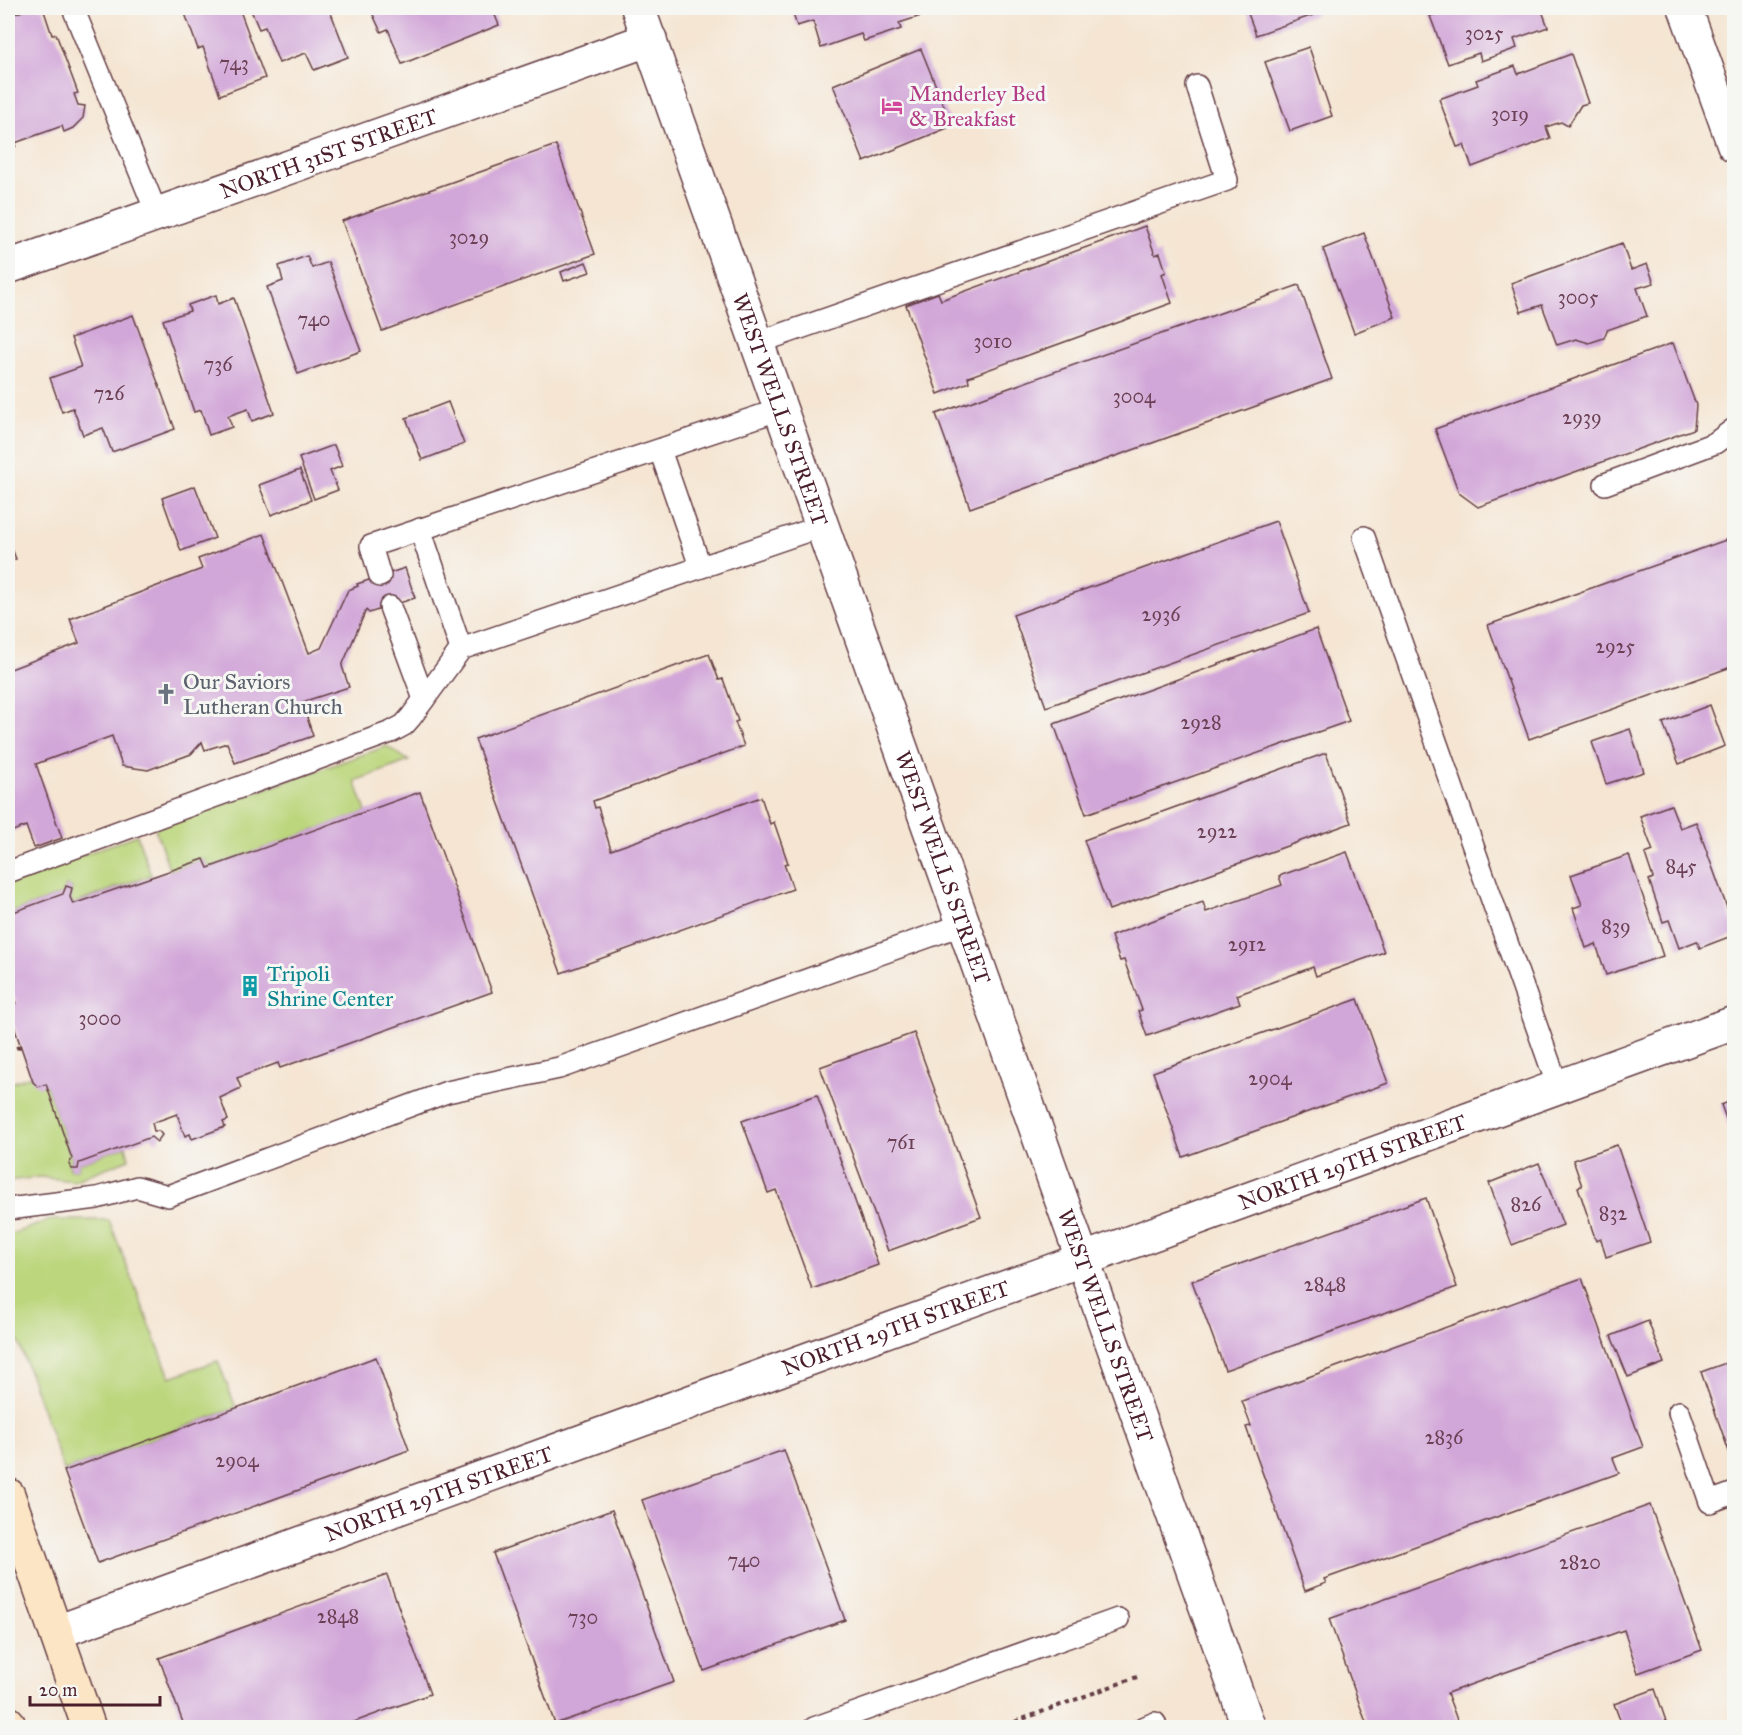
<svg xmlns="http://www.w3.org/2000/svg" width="1742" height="1735" font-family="'IM FELL Great Primer',serif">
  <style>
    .green { fill: #bbd67b; stroke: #827a53; stroke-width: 1.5 }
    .building { fill: #d1a6d8 }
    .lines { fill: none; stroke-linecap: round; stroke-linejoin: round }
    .service-casing { stroke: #643d44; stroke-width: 24 }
    .minor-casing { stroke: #643d44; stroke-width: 36 }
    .tertiary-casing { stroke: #643d44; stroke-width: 36 }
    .secondary-casing { stroke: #643d44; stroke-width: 36 }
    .path { stroke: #643d44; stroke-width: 4; stroke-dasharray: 4.5 4.5; stroke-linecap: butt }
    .service { stroke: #fff; stroke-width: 21 }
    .minor { stroke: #fff; stroke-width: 33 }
    .tertiary { stroke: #fff; stroke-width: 33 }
    .secondary { stroke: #fce5c4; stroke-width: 33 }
    .labels { text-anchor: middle; stroke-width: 6; stroke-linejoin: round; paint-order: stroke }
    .number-label { font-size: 20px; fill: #6c4156 }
    .hotel-label { font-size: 22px; fill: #b23c85; stroke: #f6f6f2; text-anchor: start }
    .street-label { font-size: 22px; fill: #4a1f2b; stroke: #f6f6f2 }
    .worship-label { font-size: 22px; fill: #5b616d; stroke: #f6f6f2; text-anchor: start }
    .culture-label { font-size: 22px; fill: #0d838f; stroke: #f6f6f2; text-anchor: start }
  </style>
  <rect width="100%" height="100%" fill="#f6f6f2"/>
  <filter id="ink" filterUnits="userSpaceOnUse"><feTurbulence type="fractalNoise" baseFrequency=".0167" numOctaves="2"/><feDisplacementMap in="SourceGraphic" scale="12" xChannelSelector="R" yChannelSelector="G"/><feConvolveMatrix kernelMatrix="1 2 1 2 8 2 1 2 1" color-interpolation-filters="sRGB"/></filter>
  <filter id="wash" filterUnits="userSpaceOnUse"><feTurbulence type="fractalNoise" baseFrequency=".008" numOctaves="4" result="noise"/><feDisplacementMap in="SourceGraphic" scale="24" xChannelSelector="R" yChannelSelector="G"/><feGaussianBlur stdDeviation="1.35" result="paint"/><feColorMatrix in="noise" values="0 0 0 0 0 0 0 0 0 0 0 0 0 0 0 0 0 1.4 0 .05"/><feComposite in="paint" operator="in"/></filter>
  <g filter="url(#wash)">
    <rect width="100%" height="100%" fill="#f5e5d2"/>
    <g class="green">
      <polygon points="387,746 409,761 355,781 366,812 208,868 204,859 170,871 155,828"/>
      <polygon points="137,835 151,875 73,904 70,897 72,888 66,886 63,894 8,914 8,882"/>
      <polygon points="31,1076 46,1084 72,1159 69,1164 70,1169 78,1169 79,1163 126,1146 129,1159 73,1181 40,1177 8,1181 8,1084"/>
      <polygon points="51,1220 109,1220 170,1377 218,1361 236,1408 64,1471 8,1312 8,1235"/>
    </g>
    <g id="blocks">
      <g class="building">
        <polygon points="31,8 43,8 52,35 56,34 78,93 74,94 78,105 85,106 83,118 73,128 64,132 62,126 15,143 16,146 8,152 8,16"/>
        <polygon points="183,8 239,8 265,78 220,95 203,47 198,49"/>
        <polygon points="250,8 329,8 348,57 314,70 306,53 279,63 265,27 259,29"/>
        <polygon points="370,8 492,8 499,25 402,64 388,29 381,32"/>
        <polygon points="791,8 946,8 899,23 901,29 864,41 861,34 821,48 813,21 797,26"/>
        <polygon points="1246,8 1314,8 1316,14 1256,35"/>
        <polygon points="1454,8 1541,8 1548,27 1514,39 1517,48 1481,61 1479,53 1448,64 1430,16"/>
        <polygon points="1309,47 1332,116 1290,131 1265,62"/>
        <polygon points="921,49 952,126 864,162 833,85"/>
        <polygon points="1571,54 1588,103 1581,105 1568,126 1561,122 1546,127 1550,138 1472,167 1464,145 1457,147 1439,99 1478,85 1476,80 1515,66 1518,74"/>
        <polygon points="556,145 595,254 382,331 342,221"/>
        <polygon points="1145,226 1155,255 1160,253 1166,272 1162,274 1172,303 968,377 969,382 938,394 906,305 938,293 941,300"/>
        <polygon points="1364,233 1395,317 1354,333 1323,249"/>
        <polygon points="1622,243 1631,270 1647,264 1654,283 1637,288 1647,316 1607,330 1604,338 1589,343 1576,339 1557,345 1542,305 1521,312 1511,283"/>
        <polygon points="307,256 312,268 328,262 361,351 298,374 267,287 283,281 279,266"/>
        <polygon points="586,262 590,272 564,281 561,272"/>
        <polygon points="1299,285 1332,379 970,508 936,414"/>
        <polygon points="216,295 218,304 234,298 274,413 252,421 248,409 228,416 232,427 209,435 201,410 194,412 163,320 190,311 188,305"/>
        <polygon points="133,315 175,429 112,452 103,428 83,435 73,408 62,412 50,378 81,367 71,338"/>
        <polygon points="1673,343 1696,405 1694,429 1478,507 1459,493 1435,429"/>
        <polygon points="448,402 464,444 422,460 406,418"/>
        <polygon points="334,445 342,466 330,471 338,490 314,499 299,458"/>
        <polygon points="300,470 311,500 271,515 259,485"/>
        <polygon points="195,486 215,538 181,551 162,498"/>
        <polygon points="1276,521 1309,613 1046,707 1013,615"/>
        <polygon points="264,534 309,653 321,648 348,590 358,586 357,584 405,568 415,598 369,613 366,610 342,666 349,687 302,702 313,736 235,763 227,743 205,750 202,742 191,754 148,770 122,766 112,736 36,764 62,838 34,848 26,826 8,833 8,670 79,643 70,619 202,569 198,559"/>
        <polygon points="1734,537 1734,666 1529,739 1488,625"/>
        <polygon points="8,538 16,559 8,562"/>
        <polygon points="1316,629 1349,721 1086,814 1054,724"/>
        <polygon points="709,654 719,680 723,679 738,721 735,722 744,746 593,801 595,808 598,807 611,850 761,797 770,824 774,822 788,863 784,864 793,889 561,973 475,739"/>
        <polygon points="1710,705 1725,746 1679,764 1663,723"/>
        <polygon points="1630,729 1644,772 1606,784 1592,742"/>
        <polygon points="1326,753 1351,823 1109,910 1084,840"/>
        <polygon points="420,792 492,992 280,1068 278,1063 237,1078 241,1088 220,1098 228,1120 223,1122 225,1127 192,1139 190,1134 185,1136 177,1114 152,1123 154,1131 159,1131 162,1135 157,1142 151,1137 79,1163 78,1169 71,1169 69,1164 72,1159 46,1084 38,1087 33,1082 9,1012 9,1005 16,1003 8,981 8,914 63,894 66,886 72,888 70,897 73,904 204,859 208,868"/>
        <polygon points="1671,805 1680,828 1696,822 1734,927 1734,935 1700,948 1697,941 1679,948 1669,920 1663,922 1649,880 1653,878 1645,854 1653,851 1640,816"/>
        <polygon points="1347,852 1384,952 1316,976 1313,967 1237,995 1240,1003 1147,1036 1138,1011 1142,1010 1124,960 1120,961 1111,936 1203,902 1206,912 1282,885 1279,876"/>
        <polygon points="1629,855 1663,956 1606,975 1596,944 1586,948 1573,908 1582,905 1571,875"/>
        <polygon points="1358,999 1388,1083 1183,1157 1153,1072"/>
        <polygon points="914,1033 981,1217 888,1251 820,1067"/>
        <polygon points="817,1095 878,1265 812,1289 776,1190 768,1193 742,1121"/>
        <polygon points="1734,1100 1734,1140 1721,1105"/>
        <polygon points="1617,1145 1650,1242 1606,1257 1601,1239 1596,1241 1578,1187 1582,1186 1573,1160"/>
        <polygon points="1539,1163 1563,1225 1512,1245 1489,1183"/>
        <polygon points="1426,1198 1457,1287 1225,1370 1192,1281"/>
        <polygon points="1582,1278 1643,1447 1613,1458 1619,1473 1324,1579 1326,1583 1305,1591 1246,1427 1251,1426 1242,1401"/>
        <polygon points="1648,1321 1664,1363 1628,1377 1611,1336"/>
        <polygon points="376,1357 409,1450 98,1563 64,1471"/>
        <polygon points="1734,1360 1734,1466 1701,1372"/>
        <polygon points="784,1450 845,1620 704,1671 642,1500"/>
        <polygon points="1650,1505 1702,1650 1638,1673 1624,1630 1447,1693 1460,1728 1368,1728 1329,1619"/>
        <polygon points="612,1510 674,1682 555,1724 493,1553"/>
        <polygon points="387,1575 430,1694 338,1728 185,1728 159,1658"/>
        <polygon points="1655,1689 1668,1727 1623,1728 1614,1704"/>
      </g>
    </g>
  </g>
  <g filter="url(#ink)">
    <use href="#blocks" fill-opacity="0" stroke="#643d44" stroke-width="1.5"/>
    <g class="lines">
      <defs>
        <g id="service">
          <polyline points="73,8 157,214"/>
          <polyline points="757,343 1227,180 1197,86"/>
          <polyline points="660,450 700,566"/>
          <polyline points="1605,484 1715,443 1734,429"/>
          <polyline points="420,529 461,649"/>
          <polyline points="1364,537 1558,1087"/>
          <polyline points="380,576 371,546 781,409"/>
          <polyline points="390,607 424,699"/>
          <polyline points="8,872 391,732 404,725 411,717 461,649 822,526"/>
          <polyline points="8,1209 97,1198 137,1187 168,1196 447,1092 559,1068 964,924"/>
          <polyline points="1679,1412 1710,1502 1734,1493"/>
          <polyline points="814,1728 1118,1619"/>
          <polyline points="1143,1728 1155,1723"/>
        </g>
        <g id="minor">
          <polyline points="1685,8 1734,145"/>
          <path id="s1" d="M8 267 650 39"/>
          <path id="s2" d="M57 1632 1734 1023"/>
        </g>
        <g id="tertiary">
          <path id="s3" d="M638 8 1249 1728"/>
        </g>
        <g id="secondary">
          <polyline points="8,1495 89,1728"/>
          <polyline points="8,1723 9,1728"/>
        </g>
      </defs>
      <use href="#service" class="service-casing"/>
      <use href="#minor" class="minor-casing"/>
      <use href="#tertiary" class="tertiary-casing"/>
      <use href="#secondary" class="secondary-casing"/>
      <g class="path">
        <polyline points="8,1052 21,1046"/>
        <polyline points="998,1728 1137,1677"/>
      </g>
      <use href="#service" class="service"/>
      <use href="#minor" class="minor"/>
      <use href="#tertiary" class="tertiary"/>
      <use href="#secondary" class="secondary"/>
    </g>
  </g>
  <defs>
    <symbol id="hotel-bare" viewBox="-9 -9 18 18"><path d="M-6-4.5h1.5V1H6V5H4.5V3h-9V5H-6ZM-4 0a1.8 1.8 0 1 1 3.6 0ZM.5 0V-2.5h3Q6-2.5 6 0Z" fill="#d1479c" stroke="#f6f6f2" stroke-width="2.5" paint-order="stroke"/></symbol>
    <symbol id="church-bare" viewBox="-9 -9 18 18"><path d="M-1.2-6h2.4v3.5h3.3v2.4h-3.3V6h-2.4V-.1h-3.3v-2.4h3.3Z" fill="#6b7280" stroke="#f6f6f2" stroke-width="2.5" paint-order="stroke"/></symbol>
    <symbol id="building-bare" viewBox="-9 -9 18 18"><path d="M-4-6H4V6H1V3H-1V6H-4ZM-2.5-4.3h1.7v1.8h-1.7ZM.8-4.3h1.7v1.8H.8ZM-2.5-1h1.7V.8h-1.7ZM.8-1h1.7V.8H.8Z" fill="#0f9aa8" stroke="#f6f6f2" stroke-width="2.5" paint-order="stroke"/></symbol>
  </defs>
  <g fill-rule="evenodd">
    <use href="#hotel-bare" x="877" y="91" width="30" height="30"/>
    <use href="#church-bare" x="151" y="679" width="30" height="30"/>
    <use href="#building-bare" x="235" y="971" width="30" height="30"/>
  </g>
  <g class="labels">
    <g class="number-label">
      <text x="1484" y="40">3025</text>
      <text x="234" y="70">743</text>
      <text x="1510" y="121">3019</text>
      <text x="469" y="244">3029</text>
      <text x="1578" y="304">3005</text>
      <text x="314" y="326">740</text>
      <text x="993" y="348">3010</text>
      <text x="218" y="371">736</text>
      <text x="109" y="400">726</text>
      <text x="1134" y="403">3004</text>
      <text x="1582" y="424">2939</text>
      <text x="1161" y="621">2936</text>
      <text x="1615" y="653">2925</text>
      <text x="1201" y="729">2928</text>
      <text x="1217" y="838">2922</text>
      <text x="1681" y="873">845</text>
      <text x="1616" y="933">839</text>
      <text x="1247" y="951">2912</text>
      <text x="100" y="1025">3000</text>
      <text x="1270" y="1085">2904</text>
      <text x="901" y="1149">761</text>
      <text x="1526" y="1211">826</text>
      <text x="1613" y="1220">832</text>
      <text x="1325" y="1291">2848</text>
      <text x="1444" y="1444">2836</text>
      <text x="237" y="1467">2904</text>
      <text x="744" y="1567">740</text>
      <text x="1580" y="1569">2820</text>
      <text x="338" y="1623">2848</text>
      <text x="583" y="1624">730</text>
    </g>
    <g class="hotel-label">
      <text x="909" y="101">Manderley Bed<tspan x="909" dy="25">&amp; Breakfast</tspan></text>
    </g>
    <g class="street-label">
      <text dy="8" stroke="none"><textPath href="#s1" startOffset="340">NORTH 31ST STREET</textPath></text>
      <text dy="8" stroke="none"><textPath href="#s3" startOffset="426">WEST WELLS STREET</textPath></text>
      <text dy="8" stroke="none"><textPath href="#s3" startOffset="912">WEST WELLS STREET</textPath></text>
      <text dy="8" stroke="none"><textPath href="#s2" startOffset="1378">NORTH 29TH STREET</textPath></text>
      <text dy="8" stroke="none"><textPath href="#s3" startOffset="1398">WEST WELLS STREET</textPath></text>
      <text dy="8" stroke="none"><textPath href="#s2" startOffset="892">NORTH 29TH STREET</textPath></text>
      <text dy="8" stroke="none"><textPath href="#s2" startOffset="406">NORTH 29TH STREET</textPath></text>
    </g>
    <g class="worship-label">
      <text x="183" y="689">Our Saviors<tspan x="183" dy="25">Lutheran Church</tspan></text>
    </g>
    <g class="culture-label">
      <text x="267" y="981">Tripoli<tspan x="267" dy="25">Shrine Center</tspan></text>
    </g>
  </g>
  <rect width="1742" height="1735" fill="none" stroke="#f6f6f2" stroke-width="30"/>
  <path d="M30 1696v9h130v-9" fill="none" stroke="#4a1f2b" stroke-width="3"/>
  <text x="39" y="1696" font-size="18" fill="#4a1f2b" stroke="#f6f6f2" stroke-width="4.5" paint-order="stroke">20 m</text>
</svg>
